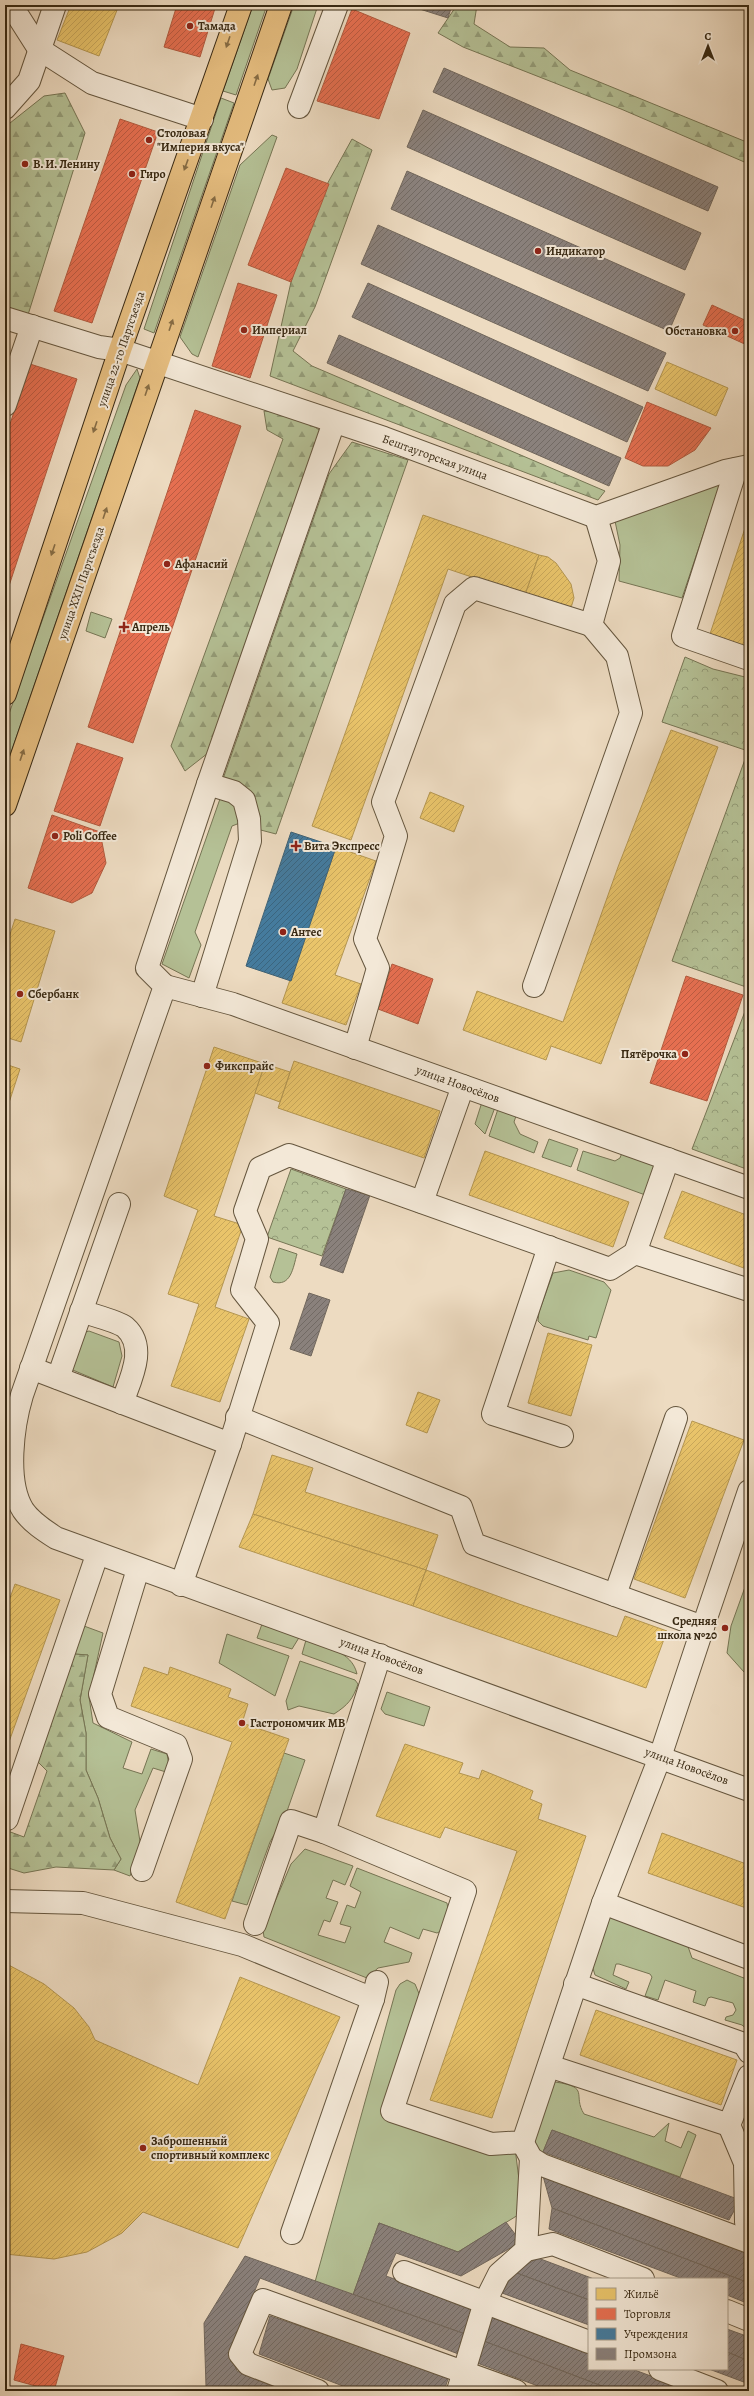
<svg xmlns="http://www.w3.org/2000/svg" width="754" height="2396" font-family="Alegreya,serif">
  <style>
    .grass { fill: #b5c196; stroke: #767554 }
    .forest { fill: url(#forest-firs); stroke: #767554 }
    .park { fill: url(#park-crowns); stroke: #767554 }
    .homes { fill: url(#homes-hatch); stroke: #b49650 }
    .shops { fill: url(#shops-hatch); stroke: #b25a3e }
    .public { fill: url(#public-hatch); stroke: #416274 }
    .industry { fill: url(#industry-hatch); stroke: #71675c }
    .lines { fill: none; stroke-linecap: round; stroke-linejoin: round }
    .minor-casing { stroke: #65563e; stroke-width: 24 }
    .major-casing { stroke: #382913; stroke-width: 24 }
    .minor { stroke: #f3e8d7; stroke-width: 22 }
    .major { stroke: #e6be80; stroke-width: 22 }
    .oneway { fill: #866c44 }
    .poi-dot { fill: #8f2418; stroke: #f3e8d7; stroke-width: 1.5 }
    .labels { text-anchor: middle; stroke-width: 4; stroke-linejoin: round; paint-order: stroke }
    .poi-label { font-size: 12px; font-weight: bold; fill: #382913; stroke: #f3e8d7; text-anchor: start }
    .street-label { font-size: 12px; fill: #382913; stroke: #f3e8d7 }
  </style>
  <defs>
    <pattern id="forest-firs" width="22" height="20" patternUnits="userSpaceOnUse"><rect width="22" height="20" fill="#b5c196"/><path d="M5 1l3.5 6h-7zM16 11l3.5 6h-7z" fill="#949d79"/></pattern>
    <pattern id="park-crowns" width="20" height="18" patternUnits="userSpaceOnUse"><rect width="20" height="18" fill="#b5c196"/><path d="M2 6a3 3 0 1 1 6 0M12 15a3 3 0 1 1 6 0" fill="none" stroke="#949d79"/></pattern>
    <pattern id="homes-hatch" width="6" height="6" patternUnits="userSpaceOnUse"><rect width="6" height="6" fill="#e9c46a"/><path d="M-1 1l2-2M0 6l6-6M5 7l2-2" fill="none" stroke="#c9a85b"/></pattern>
    <pattern id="shops-hatch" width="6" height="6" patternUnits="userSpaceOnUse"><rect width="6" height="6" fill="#e76f51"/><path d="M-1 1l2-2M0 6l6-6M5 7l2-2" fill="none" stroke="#bc5b42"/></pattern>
    <pattern id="public-hatch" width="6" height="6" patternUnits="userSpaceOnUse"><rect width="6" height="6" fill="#457b9d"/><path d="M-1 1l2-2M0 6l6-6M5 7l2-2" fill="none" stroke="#3b657f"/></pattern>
    <pattern id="industry-hatch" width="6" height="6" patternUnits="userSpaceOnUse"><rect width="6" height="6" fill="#8a817c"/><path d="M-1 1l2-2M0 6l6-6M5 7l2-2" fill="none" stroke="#726a64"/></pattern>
  </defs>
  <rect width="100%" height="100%" fill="#eddbc1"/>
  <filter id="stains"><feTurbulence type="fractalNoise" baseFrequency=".005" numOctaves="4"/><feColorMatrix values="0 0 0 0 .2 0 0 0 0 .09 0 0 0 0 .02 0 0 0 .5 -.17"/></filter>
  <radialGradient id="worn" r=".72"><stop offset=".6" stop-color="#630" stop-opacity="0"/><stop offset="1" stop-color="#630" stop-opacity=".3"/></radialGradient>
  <g class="grass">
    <polygon points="253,5 267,5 236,95 223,91"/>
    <polygon points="294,5 318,5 297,69 285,88 272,90 268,79"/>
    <polygon points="221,98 234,103 154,333 144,329"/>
    <polygon points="272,135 277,137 198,357 192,354 180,337 240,165"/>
    <polygon points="137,369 140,378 5,770 5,725 126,385"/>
    <polygon points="721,481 682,598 619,581 620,545 615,521"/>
    <polygon points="91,612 112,619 105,638 86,631"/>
    <polygon points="221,796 241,804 245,821 232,826 195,932 201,945 189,978 162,964"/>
    <polygon points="482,1102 497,1102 485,1134 475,1124"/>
    <polygon points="500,1103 518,1110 514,1122 520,1134 538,1142 534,1153 489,1136"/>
    <polygon points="549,1139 578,1149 571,1167 542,1157"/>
    <polygon points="623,1150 654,1162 656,1171 648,1196 577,1170 583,1151 615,1161 620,1158"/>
    <path d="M279 1248 297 1254C293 1268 291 1287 273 1282L270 1277Z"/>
    <polygon points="569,1270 604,1282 611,1290 596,1338 589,1336 588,1340 543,1326 538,1321 539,1312 553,1273"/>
    <polygon points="89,1331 119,1342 122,1356 113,1387 68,1368 82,1333"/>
    <polygon points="749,1576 749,1673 744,1672 727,1653 731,1626"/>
    <polygon points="262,1624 300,1636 292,1649 257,1638"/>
    <polygon points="84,1626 103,1633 89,1697 93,1723 132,1742 123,1768 142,1774 151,1749 167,1754 169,1766 166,1772 153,1768 135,1810 141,1848 130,1876 114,1870 121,1859 110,1838 98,1798 86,1770 86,1733 80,1700 88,1655 74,1654"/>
    <polygon points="227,1634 289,1656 275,1696 219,1663"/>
    <path d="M306 1640C325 1647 352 1651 357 1674L302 1654Z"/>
    <path d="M300 1661 355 1680 358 1684C353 1699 348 1705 334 1714L299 1706 288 1710 286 1701Z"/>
    <polygon points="387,1692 430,1707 424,1726 385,1714 381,1709"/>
    <polygon points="284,1753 305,1760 286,1814 270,1842 247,1905 232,1901"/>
    <polygon points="305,1849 353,1866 345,1885 333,1880 326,1898 338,1902 330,1922 324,1920 318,1935 345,1943 351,1927 340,1924 347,1905 355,1908 361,1892 350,1886 357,1868 447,1903 448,1909 441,1931 437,1933 423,1929 419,1939 390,1927 384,1942 412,1953 409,1962 378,1968 367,1978 264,1937 263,1930 291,1864"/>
    <polygon points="612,1916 685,1938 692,1958 749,1980 749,2031 742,2025 725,2020 726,2017 733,2015 736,2010 733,2003 711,1997 708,1998 705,2006 693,2002 696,1991 665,1980 658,2000 645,1996 652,1977 650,1974 619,1964 616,1964 613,1975 629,1982 626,1989 595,1975 591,1962 604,1920"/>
    <polygon points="407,1980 415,1984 420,1996 381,2110 515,2148 523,2212 458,2252 379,2223 353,2295 315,2282 396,1990 400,1984"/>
    <path d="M555 2082C591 2087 572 2095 584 2114L654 2137 669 2123 665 2141 681 2148 688 2131 696 2135 680 2177 552 2130 543 2152 537 2156 530 2142 547 2085Z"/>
  </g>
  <g class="forest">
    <polygon points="457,5 477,5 474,24 510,47 544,48 570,70 749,143 749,164 621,109 463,47 438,33"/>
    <polygon points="65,93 85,133 27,318 5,309 5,127 44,96"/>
    <polygon points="352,139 372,150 315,307 293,351 312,366 605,491 598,500 270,376 291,282 315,206"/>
    <path d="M264 411C285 413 305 419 322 432L208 753 185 771 171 746 283 439 267 430Z"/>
    <polygon points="352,442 408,460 276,834 253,828 223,779 329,474"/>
    <polygon points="74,1654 88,1655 80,1700 86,1733 86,1770 98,1798 110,1838 121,1859 114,1870 56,1867 24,1873 5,1867 5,1830 24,1837 47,1771 37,1761"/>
  </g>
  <g class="park">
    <polygon points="685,657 713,669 749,678 749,988 672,961 748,751 662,722"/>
    <polygon points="749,1001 749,1170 692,1149"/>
    <polygon points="291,1169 346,1189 322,1256 267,1237"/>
  </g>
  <g class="homes">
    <polygon points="71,5 119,5 99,56 57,40"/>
    <polygon points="667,362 728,388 716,416 655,389"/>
    <polygon points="423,515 539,555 525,595 448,569 351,840 312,826"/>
    <polygon points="747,522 749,523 749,654 708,640"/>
    <polygon points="539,555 548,557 556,563 571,584 574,598 570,611 525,595"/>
    <polygon points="671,730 718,747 601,1064 551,1046 546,1060 463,1030 477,991 563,1022 618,867"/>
    <polygon points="430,792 464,806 454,832 420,818"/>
    <polygon points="336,847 376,861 335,975 361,984 346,1025 282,1003"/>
    <polygon points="15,919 55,931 21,1042 5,1037 5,950"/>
    <polygon points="214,1047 265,1064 214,1216 243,1225 215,1307 249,1319 220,1402 171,1386 199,1304 168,1294 198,1210 164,1196"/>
    <polygon points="294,1061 440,1111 424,1158 278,1108"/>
    <polygon points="5,1064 20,1069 5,1115"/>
    <polygon points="265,1064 290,1072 280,1102 255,1093"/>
    <polygon points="485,1151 629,1202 613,1247 469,1195"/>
    <polygon points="682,1191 749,1216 749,1270 664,1238"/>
    <polygon points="548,1333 592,1345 571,1416 528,1403"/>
    <polygon points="418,1392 440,1400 427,1433 406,1425"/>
    <polygon points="692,1421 744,1440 685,1598 634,1579"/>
    <polygon points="272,1455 313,1468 305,1492 438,1535 426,1570 253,1514"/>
    <polygon points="253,1514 426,1570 413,1606 239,1547"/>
    <polygon points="426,1570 519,1604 617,1637 625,1616 667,1631 646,1688 413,1606"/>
    <polygon points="15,1584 60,1600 5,1753 5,1612"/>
    <polygon points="144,1667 168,1675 170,1667 231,1689 228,1697 248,1704 242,1723 289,1739 225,1919 176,1902 232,1742 131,1706"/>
    <polygon points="405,1744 463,1763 459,1773 479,1779 482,1770 533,1791 530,1799 542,1804 538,1819 586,1836 492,2118 430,2100 517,1851 445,1827 440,1838 376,1816"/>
    <polygon points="662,1833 749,1865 749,1909 648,1873"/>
    <polygon points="5,1963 44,1984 74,2008 89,2027 95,2040 198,2085 240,1977 340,2017 238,2248 143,2212 122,2233 87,2252 54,2259 5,2254"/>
    <polygon points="596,2010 737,2060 721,2105 580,2055"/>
  </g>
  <g class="shops">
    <polygon points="177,5 216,5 200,57 164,47"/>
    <polygon points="352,9 410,33 379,119 317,101"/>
    <polygon points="120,119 158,132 92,323 54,311"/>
    <polygon points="286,168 329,184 291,282 248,265"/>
    <polygon points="238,283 277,295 250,378 212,366"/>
    <polygon points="712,305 749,322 749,346 703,325"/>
    <polygon points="30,364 77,379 5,598 5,439"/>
    <polygon points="647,402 711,428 695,450 668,466 643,466 625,458"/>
    <polygon points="195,410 241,426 133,743 88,727"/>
    <polygon points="77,743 123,758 100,826 54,811"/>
    <polygon points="52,815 100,832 106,863 92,893 72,903 28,888"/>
    <polygon points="392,964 433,979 418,1024 378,1009"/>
    <polygon points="686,976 743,995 707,1101 650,1083"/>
    <polygon points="21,2344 64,2356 54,2391 14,2380"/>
  </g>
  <polygon class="public" points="291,832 336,847 291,981 246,966"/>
  <g class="industry">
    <polygon points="407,5 452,5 448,18"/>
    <polygon points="444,68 718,187 708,211 433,92"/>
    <polygon points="423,110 701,233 685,270 407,147"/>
    <polygon points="407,171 685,294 669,331 391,209"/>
    <polygon points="378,225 666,353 648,391 361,264"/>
    <polygon points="368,283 643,407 627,442 352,317"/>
    <polygon points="339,335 621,458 609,486 327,363"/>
    <polygon points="346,1189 370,1195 343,1273 320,1265"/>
    <polygon points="309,1293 330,1300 311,1356 290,1349"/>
    <polygon points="552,2130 740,2200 729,2220 543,2152"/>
    <polygon points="543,2176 749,2252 749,2283 552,2208"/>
    <polygon points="552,2208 749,2283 749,2304 727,2295 727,2279 683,2279 549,2229"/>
    <polygon points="506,2222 521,2242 461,2276 396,2253 386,2276 477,2309 468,2335 353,2295 379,2223 458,2252"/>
    <polygon points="245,2256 468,2335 461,2355 260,2278 230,2352 237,2371 289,2391 221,2391 206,2386 204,2323"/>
    <polygon points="538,2258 594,2279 589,2279 589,2300 514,2272"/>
    <polygon points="514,2272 589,2300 589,2325 502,2293"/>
    <polygon points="270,2316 449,2376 444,2391 356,2391 259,2354"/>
    <polygon points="489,2316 589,2353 589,2369 632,2369 691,2391 615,2391 481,2340"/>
    <polygon points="727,2329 749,2337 749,2361 727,2352"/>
    <polygon points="481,2340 615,2391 551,2391 472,2361"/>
    <polygon points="727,2352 749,2361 749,2384 709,2369 727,2369"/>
    <polygon points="468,2385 486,2391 467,2391"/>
  </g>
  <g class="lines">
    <defs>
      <g id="minor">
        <polyline points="11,5 39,49 92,83 202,119"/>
        <polyline points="299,107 337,5"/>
        <polyline points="5,108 29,81 55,5"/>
        <polyline points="5,318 99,347 120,350 384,438 596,517 725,471 749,466"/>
        <polyline points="5,405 32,326"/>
        <path d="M334 422 208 784 147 968 165 986 22 1395C13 1425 5 1481 23 1510 31 1522 45 1531 56 1538L749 1790"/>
        <polyline points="736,469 683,636 749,659"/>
        <polyline points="165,986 233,1004 749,1188"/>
        <polyline points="534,986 631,713 617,656 591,625"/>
        <polyline points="202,996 250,841 249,819 244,800 234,792 208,784"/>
        <polyline points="355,1048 378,968 365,939 396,836 383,802 455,604 474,588 591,625 609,561 596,517"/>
        <polyline points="422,1202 463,1086"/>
        <polyline points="549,1247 493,1414 562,1436"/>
        <polyline points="635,1253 668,1159"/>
        <path d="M81 1311C92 1315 117 1321 125 1327 148 1347 130 1380 122 1403"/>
        <polyline points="31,1368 230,1444 268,1323 242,1290 257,1239 245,1211 260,1168 289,1155 610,1269 635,1253 749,1290"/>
        <polyline points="58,1378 119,1204"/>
        <polyline points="237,1417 461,1507 474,1544 703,1627 660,1757 603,1903 749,1958"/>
        <polyline points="138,1569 100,1694 108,1717 176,1745 181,1759 142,1870"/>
        <polyline points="181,1585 230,1444"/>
        <polyline points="615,1595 676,1418"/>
        <polyline points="703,1627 749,1491"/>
        <polyline points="5,1818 7,1819 97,1555"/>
        <polyline points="324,1832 465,1891 392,2111 491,2144 523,2142 603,1903"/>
        <polyline points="5,1901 83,1903 242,1945 373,1999 377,1982"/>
        <polyline points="255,1924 291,1821 324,1832 380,1655"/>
        <polyline points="575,1984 744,2044 749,2052"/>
        <polyline points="549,2066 729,2125 749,2076"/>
        <polyline points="729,2125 745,2163 746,2222 749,2224"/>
        <polyline points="525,2147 531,2158 542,2165 749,2242"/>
        <polyline points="292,2233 373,1999"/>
        <polyline points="526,2250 553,2244 643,2279"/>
        <polyline points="404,2272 589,2342"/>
        <polyline points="727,2311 749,2320"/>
        <polyline points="660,2369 717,2391"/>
        <polyline points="318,2391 248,2364 240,2354 263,2300 516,2391"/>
        <polyline points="458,2391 485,2302 499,2274 526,2250 531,2158"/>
      </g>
      <g id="major">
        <polyline points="5,694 120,350 241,5"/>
        <polyline points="5,805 281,5"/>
      </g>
    </defs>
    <use href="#minor" class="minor-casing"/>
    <use href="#major" class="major-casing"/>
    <use href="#minor" class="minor"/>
    <use href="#major" class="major"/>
  </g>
  <defs><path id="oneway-solid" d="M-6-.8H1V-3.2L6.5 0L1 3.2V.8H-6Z"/></defs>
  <g class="oneway">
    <use href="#oneway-solid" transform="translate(228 42) rotate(109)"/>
    <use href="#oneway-solid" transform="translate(256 80) rotate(-71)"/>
    <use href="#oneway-solid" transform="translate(186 165) rotate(110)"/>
    <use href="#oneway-solid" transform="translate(213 202) rotate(-71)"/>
    <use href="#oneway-solid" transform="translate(171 325) rotate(-71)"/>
    <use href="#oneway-solid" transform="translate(147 390) rotate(-71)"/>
    <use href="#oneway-solid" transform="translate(95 427) rotate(109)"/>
    <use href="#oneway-solid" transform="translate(105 513) rotate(-71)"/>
    <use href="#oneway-solid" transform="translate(53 550) rotate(109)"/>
    <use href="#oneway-solid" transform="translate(22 755) rotate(-71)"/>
  </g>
  <g class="poi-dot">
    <circle cx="190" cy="26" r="4"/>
    <circle cx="149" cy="140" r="4"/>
    <circle cx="25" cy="164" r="4"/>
    <circle cx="132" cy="174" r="4"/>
    <circle cx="538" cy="251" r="4"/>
    <circle cx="244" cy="330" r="4"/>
    <circle cx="735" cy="331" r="4"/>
    <circle cx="167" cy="564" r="4"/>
    <path d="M122 621h4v4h4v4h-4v4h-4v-4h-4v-4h4z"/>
    <circle cx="55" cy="836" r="4"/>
    <path d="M294 840h4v4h4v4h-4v4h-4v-4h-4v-4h4z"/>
    <circle cx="283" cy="932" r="4"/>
    <circle cx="20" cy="994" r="4"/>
    <circle cx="685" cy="1054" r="4"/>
    <circle cx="207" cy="1066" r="4"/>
    <circle cx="725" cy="1628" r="4"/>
    <circle cx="242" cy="1723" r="4"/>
    <circle cx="143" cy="2148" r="4"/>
  </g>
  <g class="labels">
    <g class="poi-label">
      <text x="198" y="30">Тамада</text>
      <text x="157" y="137">Столовая<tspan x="157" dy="14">"Империя вкуса"</tspan></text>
      <text x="33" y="168">В. И. Ленину</text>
      <text x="140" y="178">Гиро</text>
      <text x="546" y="255">Индикатор</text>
      <text x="252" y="334">Империал</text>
      <text x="727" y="335" text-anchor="end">Обстановка</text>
      <text x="175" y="568">Афанасий</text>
      <text x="132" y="631">Апрель</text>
      <text x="63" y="840">Poli Coffee</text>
      <text x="304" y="850">Вита Экспресс</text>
      <text x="291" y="936">Антес</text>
      <text x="28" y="998">Сбербанк</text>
      <text x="677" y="1058" text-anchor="end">Пятёрочка</text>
      <text x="215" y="1070">Фикспрайс</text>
      <text x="717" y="1625" text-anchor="end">Средняя<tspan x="717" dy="14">школа №20</tspan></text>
      <text x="250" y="1727">Гастрономчик МВ</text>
      <text x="151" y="2145">Заброшенный<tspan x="151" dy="14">спортивный комплекс</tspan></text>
    </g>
    <g class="street-label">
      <text transform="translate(121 349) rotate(-71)" y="4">улица 22-го Партсъезда</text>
      <text transform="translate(435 457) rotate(20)" y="4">Бештаугорская улица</text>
      <text transform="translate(81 583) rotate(-71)" y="4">улица XXII Партсъезда</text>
      <text transform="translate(458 1084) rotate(20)" y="4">улица Новосёлов</text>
      <text transform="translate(382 1656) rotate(20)" y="4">улица Новосёлов</text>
      <text transform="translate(687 1766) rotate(20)" y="4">улица Новосёлов</text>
    </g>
  </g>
  <rect width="754" height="2396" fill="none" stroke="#eddbc1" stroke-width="20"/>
  <rect x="6" y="6" width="742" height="2384" fill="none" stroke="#382913" stroke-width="2"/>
  <rect x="10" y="10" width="734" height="2376" fill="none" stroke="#382913"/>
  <rect x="588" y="2278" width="140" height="92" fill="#f3e8d7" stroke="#a89c89"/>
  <rect x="596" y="2288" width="20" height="12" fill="#e9c46a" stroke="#a89c89"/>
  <text x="624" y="2298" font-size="12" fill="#382913">Жильё</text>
  <rect x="596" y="2308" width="20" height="12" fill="#e76f51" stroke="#a89c89"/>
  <text x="624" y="2318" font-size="12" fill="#382913">Торговля</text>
  <rect x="596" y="2328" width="20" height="12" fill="#457b9d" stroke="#a89c89"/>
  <text x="624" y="2338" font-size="12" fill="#382913">Учреждения</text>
  <rect x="596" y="2348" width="20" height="12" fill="#8a817c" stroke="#a89c89"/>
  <text x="624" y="2358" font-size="12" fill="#382913">Промзона</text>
  <g transform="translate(708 46)" stroke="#f3e8d7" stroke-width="3" paint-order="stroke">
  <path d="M0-3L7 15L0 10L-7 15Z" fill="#382913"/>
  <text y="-6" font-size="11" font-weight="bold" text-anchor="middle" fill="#382913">С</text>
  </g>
  <rect width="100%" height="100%" filter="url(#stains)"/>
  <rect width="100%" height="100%" fill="url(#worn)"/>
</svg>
